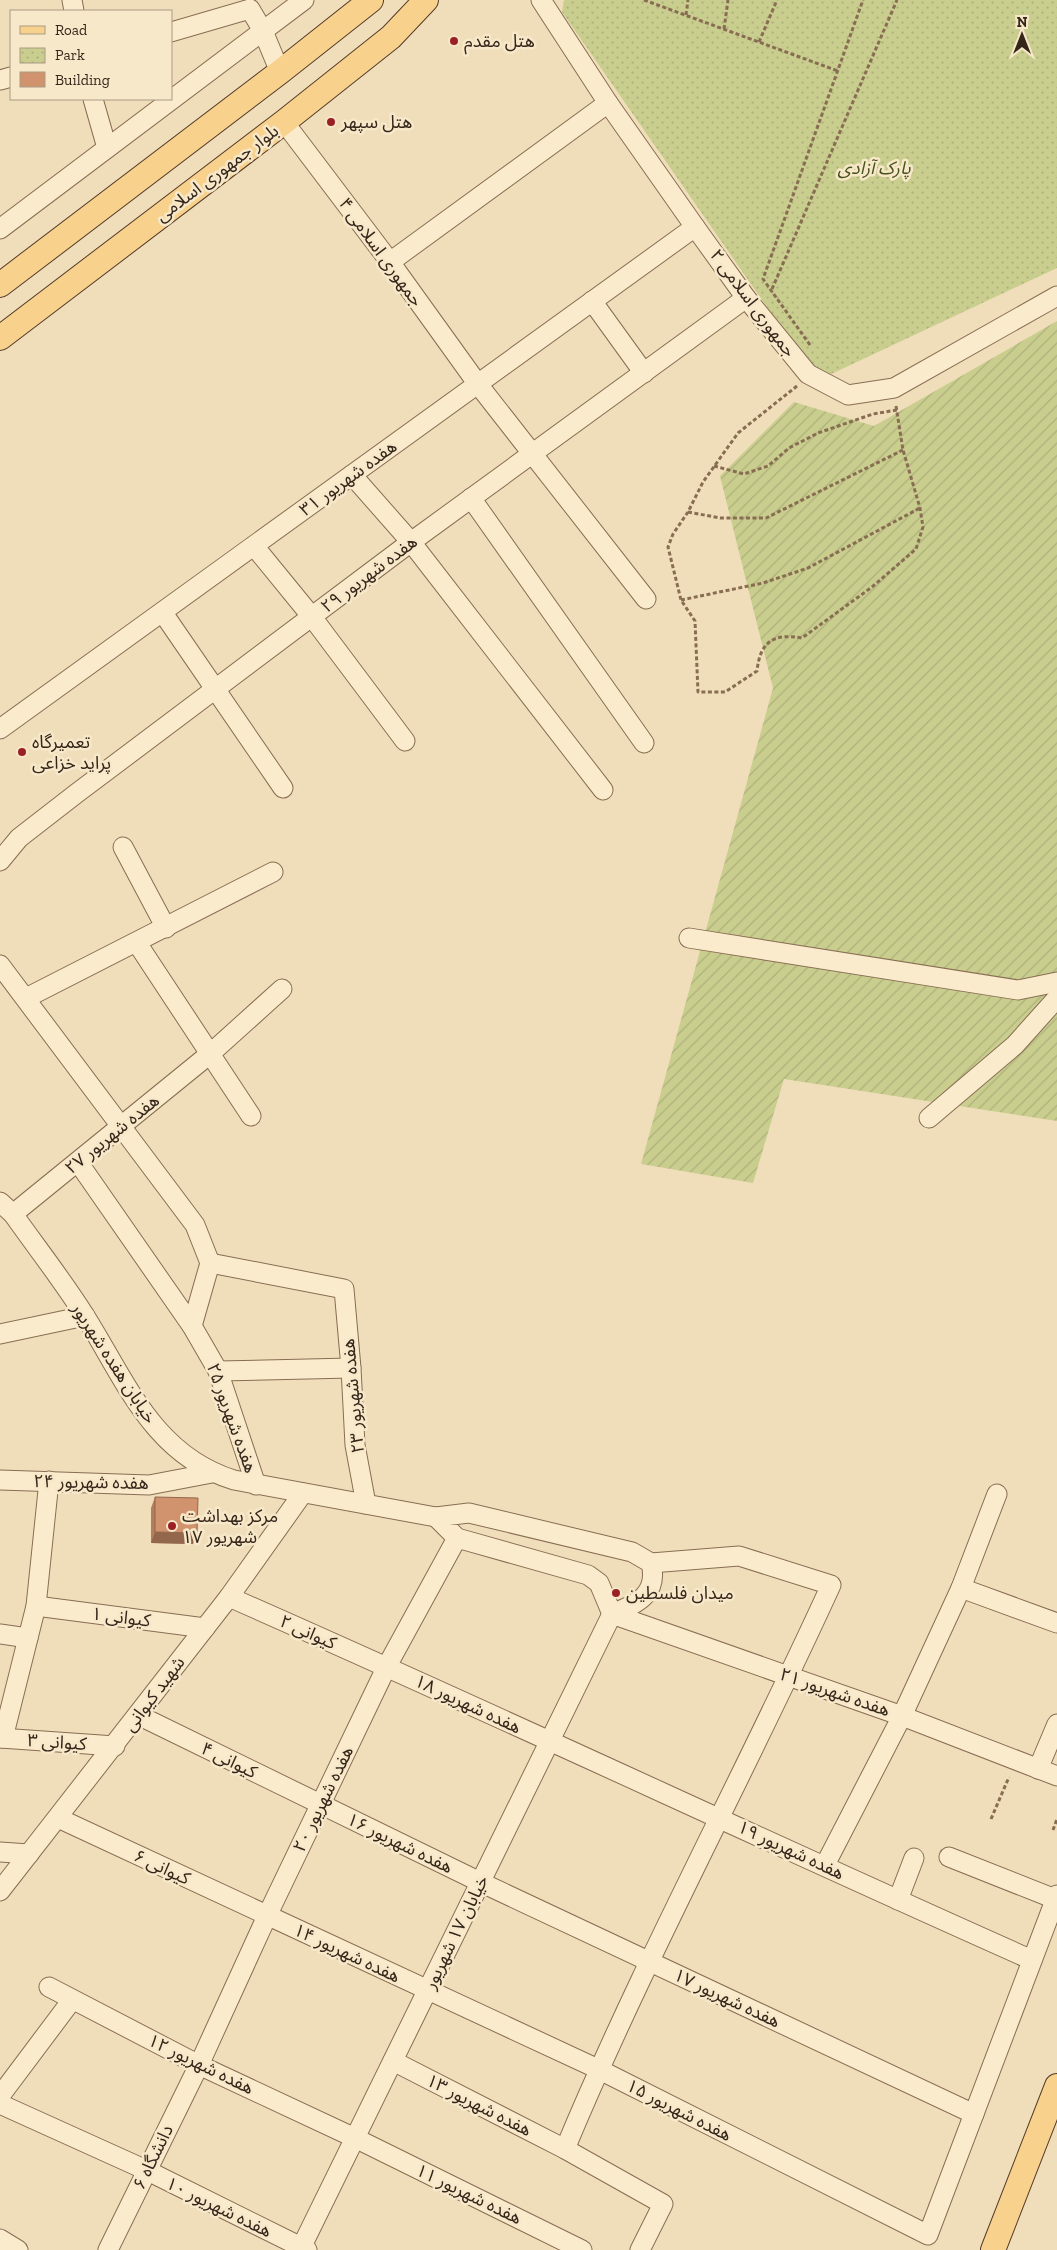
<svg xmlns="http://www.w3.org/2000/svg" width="1057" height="2250" font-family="'Zilla Slab','Noto Sans Arabic',serif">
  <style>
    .park { fill: url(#park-dots) }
    .garden { fill: url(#garden-furrows) }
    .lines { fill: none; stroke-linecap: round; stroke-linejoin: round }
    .minor-casing { stroke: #886d53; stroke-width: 21 }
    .major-casing { stroke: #543b29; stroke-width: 26 }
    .path { stroke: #886d53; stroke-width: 3; stroke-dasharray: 4 2.5; stroke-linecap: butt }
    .minor { stroke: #fbebcd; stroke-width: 19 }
    .major { stroke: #f8d28d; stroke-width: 24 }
    .wall { fill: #b47e5e }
    .shaded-wall { fill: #92674c }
    .building { fill: #d1936d; stroke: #92674c }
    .poi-dot { fill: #9a2025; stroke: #f7e8ca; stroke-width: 2 }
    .labels { text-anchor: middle; stroke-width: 5; stroke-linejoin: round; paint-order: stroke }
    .poi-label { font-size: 18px; fill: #35261a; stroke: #f7e8ca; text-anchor: start }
    .park-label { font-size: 18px; font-style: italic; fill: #48531f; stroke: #f7e8ca }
    .street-label { font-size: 18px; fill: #35261a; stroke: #f7e8ca }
  </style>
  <defs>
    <pattern id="park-dots" width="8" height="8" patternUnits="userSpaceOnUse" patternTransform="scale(1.25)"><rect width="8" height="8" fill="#c9ce8e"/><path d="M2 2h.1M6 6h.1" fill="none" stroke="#adb17a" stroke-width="1.8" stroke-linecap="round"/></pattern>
    <pattern id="garden-furrows" width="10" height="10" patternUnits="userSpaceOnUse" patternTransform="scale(1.25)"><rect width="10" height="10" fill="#c9ce8e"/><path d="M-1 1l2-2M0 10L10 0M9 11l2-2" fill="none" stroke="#adb17a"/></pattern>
  </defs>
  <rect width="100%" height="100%" fill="#f0deba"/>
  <polygon class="park" points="564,0 1057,0 1057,268 827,376 812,372 562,12"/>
  <polygon class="garden" points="1057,321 1057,1121 784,1079 753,1183 641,1164 773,688 720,476 794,402 874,426"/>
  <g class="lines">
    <defs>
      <g id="minor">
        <polyline points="72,0 74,11"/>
        <polyline points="541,0 608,103 695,227 746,298 808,374 848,395 894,388 1057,296"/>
        <polyline points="171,32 250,9 263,31 280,72"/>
        <polyline points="0,80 11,77"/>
        <polyline points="93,99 107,148"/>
        <polyline points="284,122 390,262 477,383 646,599"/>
        <polyline points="0,229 304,0"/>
        <polyline points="390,262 608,103"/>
        <polyline points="592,301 644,373"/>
        <polyline points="352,475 411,542 603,790"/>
        <polyline points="471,498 644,743"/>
        <polyline points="254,546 312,617 405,741"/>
        <polyline points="163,613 283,788"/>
        <polyline points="0,729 695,227"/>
        <polyline points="123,847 166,928"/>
        <polyline points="0,861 19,838 77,793 411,542 746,298"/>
        <polyline points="689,938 1018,990 1057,982"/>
        <polyline points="137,943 251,1116"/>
        <polyline points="0,965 195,1225 210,1263 192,1326"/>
        <polyline points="26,998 273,872"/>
        <polyline points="929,1118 1015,1045 1057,998"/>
        <polyline points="78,1162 192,1326 218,1371 256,1485"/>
        <path d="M0 1202 13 1214C37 1248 63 1281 85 1316 126 1381 153 1455 234 1480L436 1517"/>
        <polyline points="13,1214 211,1053 282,989"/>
        <polyline points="210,1263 344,1289 351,1368 355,1445 366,1504"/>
        <polyline points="0,1334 85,1316"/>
        <polyline points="218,1371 351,1368"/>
        <polyline points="0,1480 149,1485 212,1473"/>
        <path d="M469 1513 632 1552 651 1563C659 1595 636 1604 612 1614L599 1583 588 1575 457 1538 436 1517Z"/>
        <polyline points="961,1588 1057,1623"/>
        <path d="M229 1597C498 1715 764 1841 1032 1960"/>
        <polyline points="36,1606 205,1628"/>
        <polyline points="0,1634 28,1638"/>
        <polyline points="138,1715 480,1882 974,2114"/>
        <polyline points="0,1738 115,1746"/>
        <polyline points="3,1738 36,1606 49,1481"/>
        <polyline points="1038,1769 1057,1724"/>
        <polyline points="58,1818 598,2069 928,2235 1057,1895"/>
        <polyline points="0,1852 29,1854"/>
        <polyline points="949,1857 1055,1899"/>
        <polyline points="825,1865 902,1716 961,1588 997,1494"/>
        <polyline points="0,1891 229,1597 303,1493"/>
        <polyline points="898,1900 914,1858"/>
        <polyline points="49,1987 199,2065 355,2138 582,2250"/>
        <polyline points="393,2061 565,2149 663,2204 640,2250"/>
        <polyline points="0,2096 72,2000"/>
        <polyline points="0,2104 146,2170 307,2250"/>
        <path d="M565 2149C645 1957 745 1774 831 1585L739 1556 651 1563"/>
        <polyline points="0,2239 18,2250"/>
        <polyline points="108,2250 199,2065 267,1916 387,1666 457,1538"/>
        <polyline points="300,2250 612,1614 902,1716 1057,1776"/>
      </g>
      <g id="major">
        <polyline points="0,285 280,72 371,0"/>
        <polyline points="0,338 284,122 391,37 426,0"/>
        <polyline points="993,2250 1057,2086"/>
      </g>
    </defs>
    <use href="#minor" class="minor-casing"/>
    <use href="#major" class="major-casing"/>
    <g class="path">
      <polyline points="644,0 838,71"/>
      <polyline points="686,15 688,0"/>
      <polyline points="724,29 728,0"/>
      <polyline points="759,42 777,0"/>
      <polyline points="772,289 897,0"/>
      <polyline points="810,345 763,279 863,0"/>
      <path d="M797 386 738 433 703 482 688 512 673 534 668 547 681 600 695 621 698 692H725L757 671C760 642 773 633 802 638L872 587 916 549 923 527 920 508 903 450 896 406"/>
      <polyline points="714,466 744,474 768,466 789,448 818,433 873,414 897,410"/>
      <polyline points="688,512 720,518 766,518 903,450"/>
      <polyline points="681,600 763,583 808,568 920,508"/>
      <polyline points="991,1819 1009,1777"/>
      <polyline points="1053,1830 1057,1819"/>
    </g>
    <use href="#minor" class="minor"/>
    <use href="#major" class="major"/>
  </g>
  <polygon class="wall" points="155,1497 193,1544 151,1543 151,1508"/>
  <polygon class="shaded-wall" points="155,1532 197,1533 193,1544 151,1543"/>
  <polygon class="building" points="155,1497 198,1498 197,1533 155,1532"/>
  <g class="poi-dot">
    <circle cx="454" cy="41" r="5"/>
    <circle cx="331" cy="122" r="5"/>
    <circle cx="22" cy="752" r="5"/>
    <circle cx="172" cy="1526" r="5"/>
    <circle cx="616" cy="1593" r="5"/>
  </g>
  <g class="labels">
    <g class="poi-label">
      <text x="464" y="47">هتل مقدم</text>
      <text x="341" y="128">هتل سپهر</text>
      <text x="32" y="748">تعمیرگاه<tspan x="32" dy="21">پراید خزاعی</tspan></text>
      <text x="182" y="1522">مرکز بهداشت<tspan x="182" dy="21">۱۷ شهریور</tspan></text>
      <text x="626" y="1599">میدان فلسطین</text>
    </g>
    <g class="park-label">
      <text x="874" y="174">پارک آزادی</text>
    </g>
    <g class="street-label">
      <text transform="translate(217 173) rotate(-37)" y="6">بلوار جمهوری اسلامی</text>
      <text transform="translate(381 252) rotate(54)" y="6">جمهوری اسلامی ۴</text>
      <text transform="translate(753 303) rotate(53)" y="6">جمهوری اسلامی ۲</text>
      <text transform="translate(348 478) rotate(-36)" y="6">هفده شهریور ۳۱</text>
      <text transform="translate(369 574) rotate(-37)" y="6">هفده شهریور ۲۹</text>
      <text transform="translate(112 1134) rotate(-39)" y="6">هفده شهریور ۲۷</text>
      <text transform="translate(114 1363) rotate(57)" y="6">خیابان هفده شهریور</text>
      <text transform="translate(353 1396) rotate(-95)" y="6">هفده شهریور ۲۳</text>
      <text transform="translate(232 1418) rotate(70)" y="6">هفده شهریور ۲۵</text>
      <text transform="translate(91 1482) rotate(1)" y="6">هفده شهریور ۲۴</text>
      <text transform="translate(121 1617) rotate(7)" y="6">کیوانی ۱</text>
      <text transform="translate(308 1632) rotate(24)" y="6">کیوانی ۲</text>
      <text transform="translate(835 1692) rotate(19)" y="6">هفده شهریور ۲۱</text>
      <text transform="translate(154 1694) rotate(-53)" y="6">شهید کیوانی</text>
      <text transform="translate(468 1704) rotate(25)" y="6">هفده شهریور ۱۸</text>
      <text transform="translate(57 1742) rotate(4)" y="6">کیوانی ۳</text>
      <text transform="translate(229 1760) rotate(26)" y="6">کیوانی ۴</text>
      <text transform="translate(323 1799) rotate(-64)" y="6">هفده شهریور ۲۰</text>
      <text transform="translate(400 1843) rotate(26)" y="6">هفده شهریور ۱۶</text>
      <text transform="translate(791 1850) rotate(25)" y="6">هفده شهریور ۱۹</text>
      <text transform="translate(162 1867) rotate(25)" y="6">کیوانی ۶</text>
      <text transform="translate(456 1932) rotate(-64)" y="6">خیابان ۱۷ شهریور</text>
      <text transform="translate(347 1953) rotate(25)" y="6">هفده شهریور ۱۴</text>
      <text transform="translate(727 1998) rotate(25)" y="6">هفده شهریور ۱۷</text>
      <text transform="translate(201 2064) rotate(26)" y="6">هفده شهریور ۱۲</text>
      <text transform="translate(479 2105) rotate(27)" y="6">هفده شهریور ۱۳</text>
      <text transform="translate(679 2110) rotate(27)" y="6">هفده شهریور ۱۵</text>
      <text transform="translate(153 2157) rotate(-64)" y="6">دانشگاه ۶</text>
      <text transform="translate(469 2194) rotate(26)" y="6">هفده شهریور ۱۱</text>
      <text transform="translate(219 2207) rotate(26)" y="6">هفده شهریور ۱۰</text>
    </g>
  </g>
  <rect x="10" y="10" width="162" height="90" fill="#f7e8ca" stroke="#a99a84"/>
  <rect x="20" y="26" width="25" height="8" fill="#f8d28d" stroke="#a99a84"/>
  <text x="55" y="35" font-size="15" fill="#35261a">Road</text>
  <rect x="20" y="48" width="25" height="15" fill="url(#park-dots)" stroke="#a99a84"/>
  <text x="55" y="60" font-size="15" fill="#35261a">Park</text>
  <rect x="20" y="72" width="25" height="15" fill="#d1936d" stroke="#a99a84"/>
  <text x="55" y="85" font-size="15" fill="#35261a">Building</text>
  <g transform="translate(1022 35)" stroke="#f7e8ca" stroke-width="4" paint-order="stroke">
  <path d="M0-4L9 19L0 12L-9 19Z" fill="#35261a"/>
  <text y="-8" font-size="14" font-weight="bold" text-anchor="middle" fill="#35261a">N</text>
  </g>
</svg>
